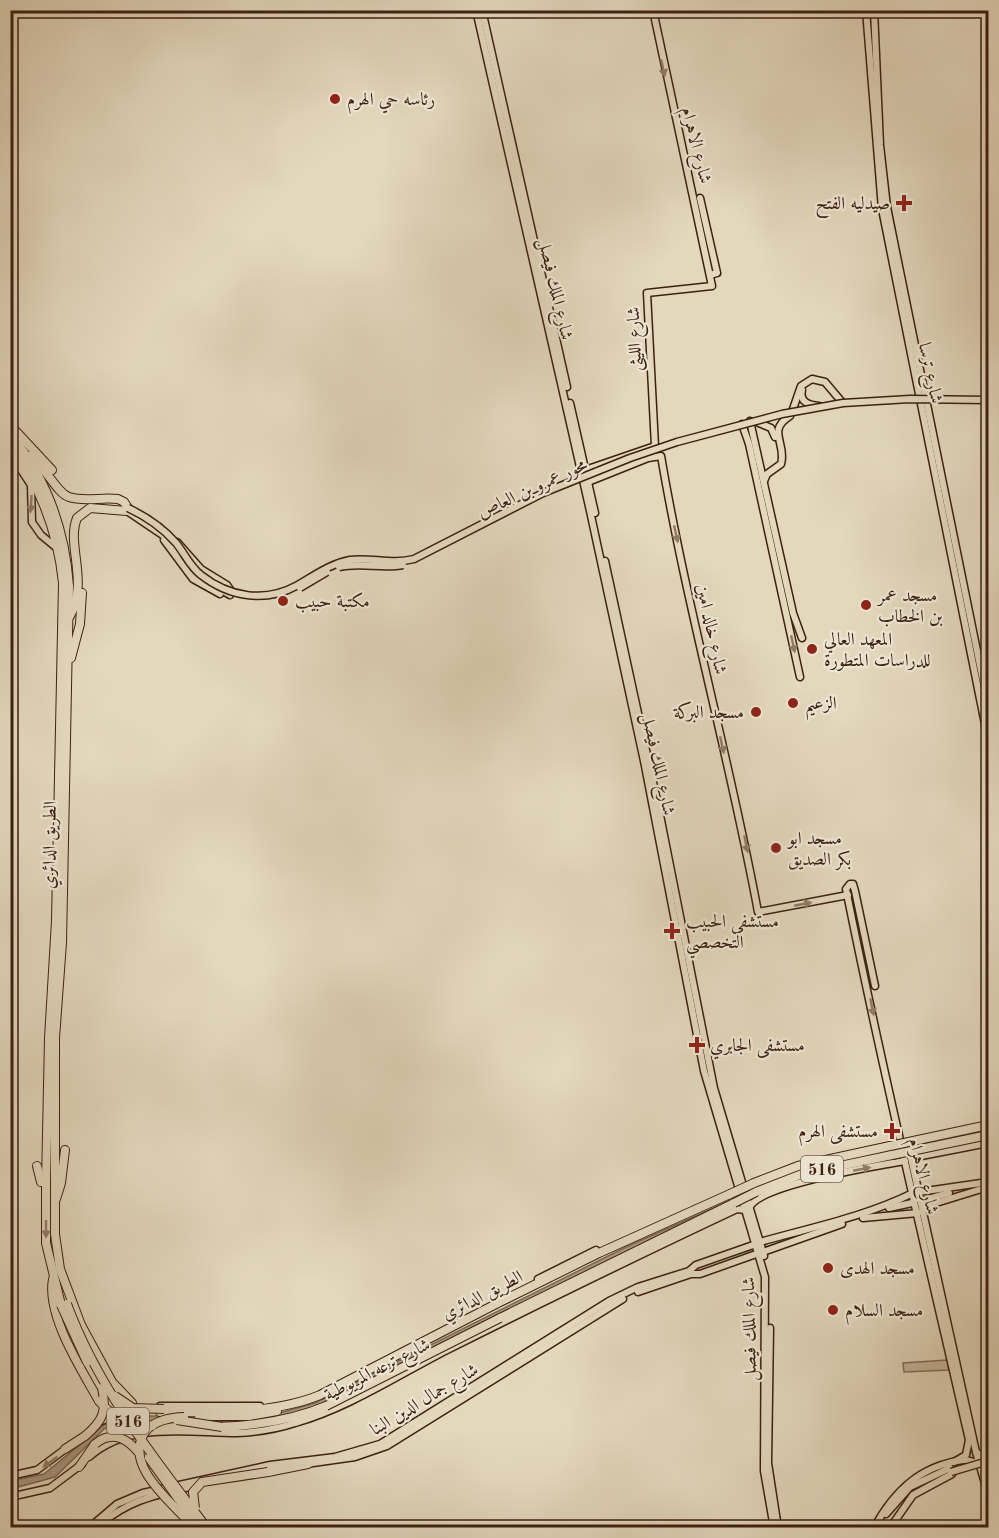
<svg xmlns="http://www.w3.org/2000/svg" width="999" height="1538" font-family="'Old Standard TT',Amiri,serif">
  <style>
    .green { fill: #c7b89f; stroke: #826c58; stroke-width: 1.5 }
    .water { fill: #aa9982; stroke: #7e6955; stroke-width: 1.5 }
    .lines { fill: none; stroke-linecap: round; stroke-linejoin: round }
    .major-tunnel { stroke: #c2b39a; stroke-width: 6; stroke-dasharray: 6 3; stroke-linecap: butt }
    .major-casing { stroke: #3c2111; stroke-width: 9 }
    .highway-casing { stroke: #3c2111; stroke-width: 10 }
    .major { stroke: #e3d7bc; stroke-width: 6 }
    .highway { stroke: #e3d7bc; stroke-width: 8 }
    .major-bridge-casing { stroke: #3c2111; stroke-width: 9; stroke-linecap: butt }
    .highway-bridge-casing { stroke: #3c2111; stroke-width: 10; stroke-linecap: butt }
    .major-bridge { stroke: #e3d7bc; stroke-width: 6 }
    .highway-bridge { stroke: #e3d7bc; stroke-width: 8 }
    .oneway { fill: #907c66 }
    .poi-dot { fill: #8f2418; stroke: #ede5d3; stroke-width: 2 }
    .labels { text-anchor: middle; stroke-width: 4.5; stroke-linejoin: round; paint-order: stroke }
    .shield { fill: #ede5d3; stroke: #715c4b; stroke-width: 1.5 }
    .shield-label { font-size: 16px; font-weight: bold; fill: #3c2111 }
    .poi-label { font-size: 18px; fill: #3c2111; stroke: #ede5d3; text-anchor: start }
    .street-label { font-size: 18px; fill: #3c2111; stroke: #ede5d3 }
  </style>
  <rect width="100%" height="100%" fill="#e3d7bc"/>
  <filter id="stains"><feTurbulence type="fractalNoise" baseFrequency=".00333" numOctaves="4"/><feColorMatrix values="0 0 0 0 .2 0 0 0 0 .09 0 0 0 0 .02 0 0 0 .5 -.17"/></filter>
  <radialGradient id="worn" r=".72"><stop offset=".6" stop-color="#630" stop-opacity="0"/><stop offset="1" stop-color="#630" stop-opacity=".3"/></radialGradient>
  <polygon class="green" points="947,1360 949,1370 904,1372 903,1363"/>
  <polygon class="water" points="988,1128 988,1136 790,1179 306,1411 282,1419 257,1421 116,1423 104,1429 55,1477 11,1489 10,1481 44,1474 110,1420 119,1416 254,1416 276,1414 315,1403 626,1247 790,1174"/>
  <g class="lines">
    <polyline class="major-tunnel" points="745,1251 771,1243"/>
    <defs>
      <g id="major">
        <polyline points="476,10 590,511 644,761 704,1071 765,1277 764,1471 774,1528"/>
        <polyline points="482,10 567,387"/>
        <polyline points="866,10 882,209 988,739"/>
        <polyline points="874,10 880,145 887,207 988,705"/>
        <polyline points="700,198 717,273 710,275"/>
        <path d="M802 390C799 402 809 405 819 406"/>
        <polyline points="570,403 595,513"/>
        <polyline points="792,412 801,386 812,379 825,382 841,401"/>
        <polyline points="750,421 793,613 802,638"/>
        <polyline points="759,423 771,428 775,437"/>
        <polyline points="742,424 749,444 800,677"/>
        <polyline points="10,453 31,485 32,522 41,535 58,549"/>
        <polyline points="585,470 655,446 647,293 712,286 653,10"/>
        <path d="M764 481 767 474 781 464C787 443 766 431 790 416"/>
        <path d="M588 482 648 458 661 456C687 609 730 760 758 912L848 895"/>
        <polyline points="127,511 164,536 198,577 230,595"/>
        <polyline points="164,540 193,579 220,594"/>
        <polyline points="177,542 201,569 227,585 231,591"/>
        <polyline points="605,561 659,810 714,1088 764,1256"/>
        <path d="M875 986 855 891 853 884H850L846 889C883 1073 927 1257 969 1440L966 1455 954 1462"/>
        <polyline points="988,1143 911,1158 976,1452 988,1494"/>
        <polyline points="919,1192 988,1182"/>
        <polyline points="928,1199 949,1193"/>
        <polyline points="923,1207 988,1187"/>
        <path d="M749 1208C760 1184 877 1166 905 1161"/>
        <polyline points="889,1208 912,1203"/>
        <polyline points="863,1218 918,1213"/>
        <path d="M760 1242C813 1227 864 1217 913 1193"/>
        <polyline points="763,1252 842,1224"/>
        <polyline points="538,1279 596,1250"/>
        <polyline points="638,1292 691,1274 700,1274 759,1253"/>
        <polyline points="770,1328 768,1463 778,1528"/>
        <polyline points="160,1406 260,1406"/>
        <polyline points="111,1416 121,1439"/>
        <polyline points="99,1422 137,1408"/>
        <polyline points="976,1452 980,1455 988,1453"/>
        <path d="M89 1457C129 1421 188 1433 237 1433 257 1432 277 1429 295 1423 348 1408 398 1375 447 1350 543 1302 639 1255 737 1209L746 1210"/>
        <polyline points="306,1464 355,1457 387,1446 623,1299"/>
        <polyline points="10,1476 37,1470 68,1447"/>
        <polyline points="10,1497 50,1488 82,1464"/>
        <polyline points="886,1514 910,1487 950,1468"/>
        <polyline points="89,1528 117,1504 143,1493 270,1465 335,1457 380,1444 609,1301 638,1287 689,1271 696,1265 756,1244"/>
        <path d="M97 1528C127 1499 160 1494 199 1485"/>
        <path d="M874 1528C894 1491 920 1466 963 1460 973 1459 978 1467 988 1464"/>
        <polyline points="890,1528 913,1495 952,1474 953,1470"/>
      </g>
      <g id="highway">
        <polyline points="10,425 52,470"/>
        <path d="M10 434C46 477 65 530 69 586L62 943 55 1038V1234L60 1269 81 1325 112 1382 132 1403"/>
        <path d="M10 443C40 486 58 531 63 583L56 921 49 1038 46 1182V1243L61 1305"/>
        <path d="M29 456C46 466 56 493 69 497 83 502 102 497 118 499L124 502 128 508"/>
        <path d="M70 616C89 580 66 545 77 518L90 508 127 511"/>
        <polyline points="71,658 80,624 82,593"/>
        <polyline points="37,1166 41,1182"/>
        <polyline points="754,1183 798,1166 890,1146"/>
        <polyline points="756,1192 802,1174 892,1155"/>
        <polyline points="56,1199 61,1183 65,1150"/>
        <path d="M53 1279C46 1316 82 1370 99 1401"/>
        <polyline points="496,1304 599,1253 730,1194"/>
        <polyline points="500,1318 734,1203"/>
        <path d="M160 1412C208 1413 275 1414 320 1395"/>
        <polyline points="199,1416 249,1416 277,1411"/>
        <path d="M155 1427C214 1428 271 1429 326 1406"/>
        <polyline points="65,1449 85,1436"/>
        <polyline points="79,1467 95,1444"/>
        <polyline points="268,1472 308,1464"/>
      </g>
    </defs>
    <use href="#major" class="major-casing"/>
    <use href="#highway" class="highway-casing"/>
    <use href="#major" class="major"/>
    <use href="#highway" class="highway"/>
    <defs>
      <g id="major-bridge">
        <path d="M128 508C145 516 163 528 176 543 185 554 190 567 201 575 229 597 265 603 296 586 314 576 329 564 350 560 371 557 392 565 414 559L543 493 630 458 677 442 782 414 843 403 910 399 988 400"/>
        <path d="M339 567C361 562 382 569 403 565"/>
        <polyline points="300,588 327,572"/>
        <polyline points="951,1472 988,1461"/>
      </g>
      <g id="highway-bridge">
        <polyline points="890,1146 988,1125"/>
        <polyline points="892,1155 988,1135"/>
        <polyline points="730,1194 754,1183"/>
        <polyline points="734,1203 756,1192"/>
        <path d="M67 1304C98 1388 153 1457 207 1528"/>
        <polyline points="61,1305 87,1362"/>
        <polyline points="320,1395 496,1304"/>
        <polyline points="115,1396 133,1408 164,1409"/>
        <path d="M99 1401C115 1419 128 1425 152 1426"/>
        <polyline points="326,1406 500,1318"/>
        <path d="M184 1417C171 1417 153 1421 145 1432 123 1464 170 1501 189 1522"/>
        <polyline points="177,1420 222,1427"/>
        <path d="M85 1436C103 1421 107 1411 102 1388"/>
        <path d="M95 1444C112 1430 127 1438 139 1453"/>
        <polyline points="149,1458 199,1528"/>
        <polyline points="195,1508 193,1492 202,1482 268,1472"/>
      </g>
    </defs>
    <use href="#major-bridge" class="major-bridge-casing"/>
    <use href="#highway-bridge" class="highway-bridge-casing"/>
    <use href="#major-bridge" class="major-bridge"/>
    <use href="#highway-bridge" class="highway-bridge"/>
  </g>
  <defs><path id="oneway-solid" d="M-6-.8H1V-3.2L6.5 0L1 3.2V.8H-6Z" transform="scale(1.5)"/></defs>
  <g class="oneway">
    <use href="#oneway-solid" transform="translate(663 68) rotate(78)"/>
    <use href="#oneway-solid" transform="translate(31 504) rotate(94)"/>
    <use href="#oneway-solid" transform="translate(676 534) rotate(78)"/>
    <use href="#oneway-solid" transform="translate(793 644) rotate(78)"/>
    <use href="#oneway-solid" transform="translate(722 745) rotate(78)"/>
    <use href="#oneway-solid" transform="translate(746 844) rotate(79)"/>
    <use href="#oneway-solid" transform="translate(803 904) rotate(-11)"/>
    <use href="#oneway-solid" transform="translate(872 1007) rotate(79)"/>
    <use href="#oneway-solid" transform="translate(862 1169) rotate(-11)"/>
    <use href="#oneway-solid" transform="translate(46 1229) rotate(90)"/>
    <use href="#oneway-solid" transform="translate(50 1462) rotate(144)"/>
  </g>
  <g class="poi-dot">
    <circle cx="335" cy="99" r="6"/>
    <path d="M901 194h6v6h6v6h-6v6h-6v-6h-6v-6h6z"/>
    <circle cx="283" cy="601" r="6"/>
    <circle cx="866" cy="605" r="6"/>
    <circle cx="812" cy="649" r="6"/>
    <circle cx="793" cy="703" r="6"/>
    <circle cx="756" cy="712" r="6"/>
    <circle cx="776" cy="848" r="6"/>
    <path d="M669 922h6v6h6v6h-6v6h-6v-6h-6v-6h6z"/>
    <path d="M694 1036h6v6h6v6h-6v6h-6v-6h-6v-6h6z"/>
    <path d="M889 1122h6v6h6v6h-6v6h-6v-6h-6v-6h6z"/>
    <circle cx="828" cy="1268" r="6"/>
    <circle cx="833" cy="1310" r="6"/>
  </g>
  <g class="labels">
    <g class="shield">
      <rect x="801" y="1156" width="42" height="26" rx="4.5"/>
      <rect x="107" y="1408" width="42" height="26" rx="4.5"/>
    </g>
    <g class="shield-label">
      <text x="822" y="1175">516</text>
      <text x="128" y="1427">516</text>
    </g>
    <g class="poi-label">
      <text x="347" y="105">رئاسه حي الهرم</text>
      <text x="890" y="209" text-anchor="end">صيدليه الفتح</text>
      <text x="878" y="601">مسجد عمر<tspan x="878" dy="21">بن الخطاب</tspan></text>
      <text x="295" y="607">مكتبة حبيب</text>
      <text x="824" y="645">المعهد العالي<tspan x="824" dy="21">للدراسات المتطورة</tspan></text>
      <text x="805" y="709">الزعيم</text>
      <text x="744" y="718" text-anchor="end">مسجد البركة</text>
      <text x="788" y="844">مسجد ابو<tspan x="788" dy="21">بكر الصديق</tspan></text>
      <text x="686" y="927">مستشفى الحبيب<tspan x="686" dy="21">التخصصي</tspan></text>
      <text x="710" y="1051">مستشفى الجابري</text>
      <text x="878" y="1137" text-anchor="end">مستشفى الهرم</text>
      <text x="840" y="1274">مسجد الهدى</text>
      <text x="845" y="1316">مسجد السلام</text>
    </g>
    <g class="street-label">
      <text transform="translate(697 145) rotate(76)" y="6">شارع الاهرام</text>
      <text transform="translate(556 289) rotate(77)" y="6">شارع الملك فيصل</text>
      <text transform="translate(634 339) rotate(-92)" y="6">شارع الليثى</text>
      <text transform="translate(931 373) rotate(78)" y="6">شارع ترسا</text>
      <text transform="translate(532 488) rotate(-25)" y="6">محور عمرو بن العاص</text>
      <text transform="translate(712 629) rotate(78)" y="6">شارع خالد امين</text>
      <text transform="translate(659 764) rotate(78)" y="6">شارع الملك فيصل</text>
      <text transform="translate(49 845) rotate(-89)" y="6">الطريق الدائري</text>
      <text transform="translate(924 1176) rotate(76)" y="6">شارع الاهرام</text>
      <text transform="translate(482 1295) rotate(-27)" y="6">الطريق الدائري</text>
      <text transform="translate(749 1329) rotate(-91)" y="6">شارع الملك فيصل</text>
      <text transform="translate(377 1369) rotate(-27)" y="6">شارع ترعه المريوطية</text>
      <text transform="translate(424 1399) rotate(-31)" y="6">شارع جمال الدين البنا</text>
    </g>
  </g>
  <rect width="999" height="1538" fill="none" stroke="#e3d7bc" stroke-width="36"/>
  <rect x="12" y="12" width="975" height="1514" fill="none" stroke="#3c2111" stroke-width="3"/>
  <rect x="18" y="18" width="963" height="1502" fill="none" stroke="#3c2111" stroke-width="1.5"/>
  <rect width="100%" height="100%" filter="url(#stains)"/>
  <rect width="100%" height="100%" fill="url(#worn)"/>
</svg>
